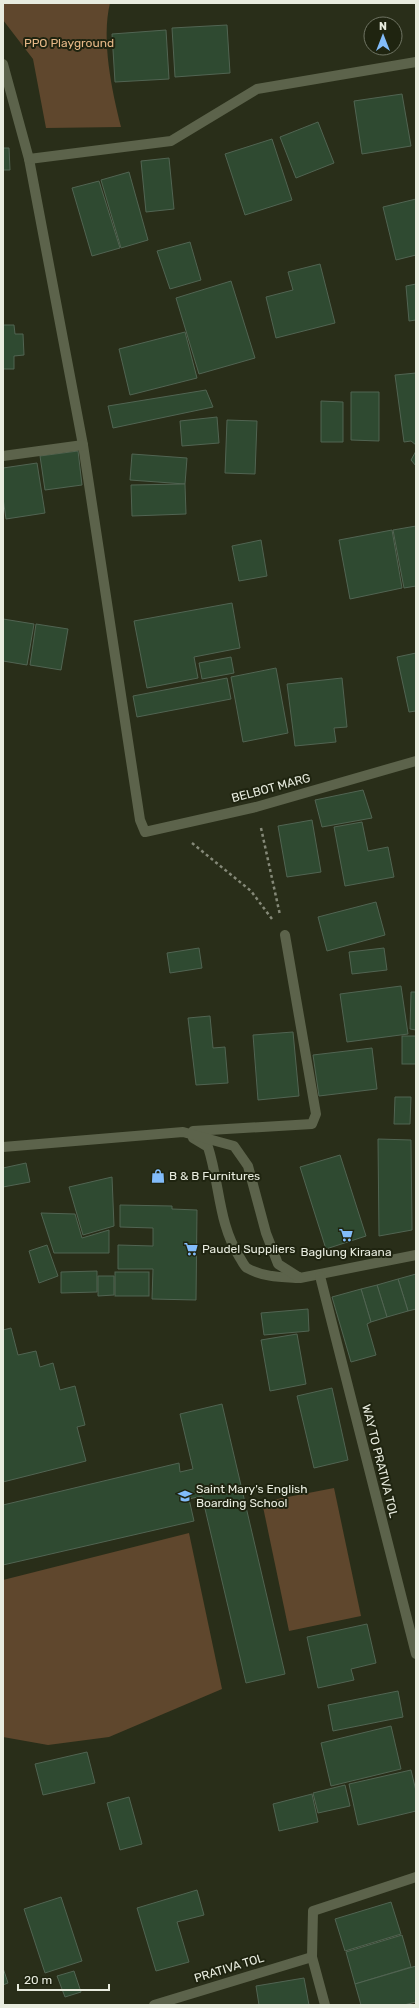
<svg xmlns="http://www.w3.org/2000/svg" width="419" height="2008" font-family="Rubik,sans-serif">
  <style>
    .green { fill: #5f472d }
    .building { fill: #2f4a31; stroke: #516452 }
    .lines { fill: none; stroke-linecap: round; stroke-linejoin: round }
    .path { stroke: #858978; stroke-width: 2.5; stroke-dasharray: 3 3; stroke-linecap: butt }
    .minor { stroke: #5c634b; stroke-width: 10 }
    .labels { text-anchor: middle; stroke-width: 4; stroke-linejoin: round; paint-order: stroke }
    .park-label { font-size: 12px; fill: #e5b787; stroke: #1f2410 }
    .street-label { font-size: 12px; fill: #e8ecdf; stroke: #1f2410 }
    .poi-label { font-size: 12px; fill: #e8ecdf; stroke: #1f2410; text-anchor: start }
  </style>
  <rect width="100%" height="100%" fill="#292e19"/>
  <g class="green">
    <path d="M3 3H110C101 40 112 91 121 127L46 128 33 59 3 20Z"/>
    <polygon points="334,1488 361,1616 289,1631 262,1502"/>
    <polygon points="189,1533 222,1689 109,1737 48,1745 3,1737 3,1580"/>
  </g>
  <g class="building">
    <polygon points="227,25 230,73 175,77 172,28"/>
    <polygon points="166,30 169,79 115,82 112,34"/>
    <polygon points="402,94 411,146 362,154 354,101"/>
    <polygon points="318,122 334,163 296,178 280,137"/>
    <polygon points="272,139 292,200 245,215 225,154"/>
    <polygon points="3,148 9,148 10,170 3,170"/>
    <polygon points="169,158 174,209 146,212 141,161"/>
    <polygon points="129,172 148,240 121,248 101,180"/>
    <polygon points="99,181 120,248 92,256 72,188"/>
    <polygon points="416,199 416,255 396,260 383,207"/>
    <polygon points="190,242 201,280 170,289 157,251"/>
    <polygon points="320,264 335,323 276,338 266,297 293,290 288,272"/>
    <polygon points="231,281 255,358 199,374 176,298"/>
    <polygon points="416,284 416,320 409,321 406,286"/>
    <polygon points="3,325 14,325 15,334 23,334 24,355 14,356 14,369 3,369"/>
    <polygon points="185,332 197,378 130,395 119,349"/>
    <polygon points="416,373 416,445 411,441 404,442 395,375"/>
    <polygon points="206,390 213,407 113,428 108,406"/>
    <polygon points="351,392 379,392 379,441 351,440"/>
    <polygon points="321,401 343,402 343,442 321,442"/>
    <polygon points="217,417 219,443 182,446 180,421"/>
    <polygon points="227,420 257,421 255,474 225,473"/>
    <polygon points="78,451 82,485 45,490 40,456"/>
    <polygon points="416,451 416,466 411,460"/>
    <polygon points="132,454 187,458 185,484 130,480"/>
    <polygon points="37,463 45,513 6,519 3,498 3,468"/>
    <polygon points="185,484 186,514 132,516 131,485"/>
    <polygon points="416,526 416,586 404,588 393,530"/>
    <polygon points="392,530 402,588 350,599 339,540"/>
    <polygon points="261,540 267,576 239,581 232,546"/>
    <polygon points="232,603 240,648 194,657 198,678 147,688 134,621"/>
    <polygon points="3,619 34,624 27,665 3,661"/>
    <polygon points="36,624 68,629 61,670 30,665"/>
    <polygon points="416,653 416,711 409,712 397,657"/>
    <polygon points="231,657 234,673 202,679 199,663"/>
    <polygon points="276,668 288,733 243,742 231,677"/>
    <polygon points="227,678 231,699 137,717 133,696"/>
    <polygon points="342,678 347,727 334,728 336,742 295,746 287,684"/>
    <polygon points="363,790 372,818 322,827 315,800"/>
    <polygon points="312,820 321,872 287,877 278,826"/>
    <polygon points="362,822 368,851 388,847 394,877 345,886 334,827"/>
    <polygon points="376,902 385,935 327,951 318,917"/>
    <polygon points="199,948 202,968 170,973 167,953"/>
    <polygon points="384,948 387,970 352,974 349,952"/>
    <polygon points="401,986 408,1034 347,1042 340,994"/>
    <polygon points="411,992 416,992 416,1030 410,1029"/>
    <polygon points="210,1016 213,1048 225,1047 228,1083 196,1085 188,1018"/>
    <polygon points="293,1032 299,1096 258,1100 253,1035"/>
    <rect x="402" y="1036" width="14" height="28"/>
    <polygon points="372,1048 377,1089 319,1096 313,1055"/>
    <polygon points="395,1097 411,1097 410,1124 394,1124"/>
    <polygon points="378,1139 411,1140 412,1230 379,1236"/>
    <polygon points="340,1155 366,1236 326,1249 300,1167"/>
    <polygon points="26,1163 30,1182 3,1187 3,1168"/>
    <polygon points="112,1177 114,1226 83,1235 69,1187"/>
    <polygon points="120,1205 172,1206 172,1209 197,1210 196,1300 152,1299 153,1269 118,1269 118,1245 153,1246 153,1228 120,1227"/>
    <polygon points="41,1213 75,1214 82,1238 109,1230 109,1253 54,1253"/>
    <polygon points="47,1245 58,1276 39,1283 29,1251"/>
    <polygon points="97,1271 97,1292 61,1293 61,1272"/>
    <rect x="115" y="1272" width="34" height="24"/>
    <polygon points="416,1274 416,1309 408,1311 398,1279"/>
    <polygon points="98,1276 114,1276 114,1295 98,1296"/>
    <polygon points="398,1279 408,1311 387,1317 377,1285"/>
    <polygon points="377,1285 387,1317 371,1322 361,1289"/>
    <polygon points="361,1289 371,1322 367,1324 376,1355 351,1362 332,1297"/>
    <polygon points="308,1309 309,1331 264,1335 261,1313"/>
    <polygon points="11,1328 18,1355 36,1351 40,1367 53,1363 60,1390 75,1386 85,1425 77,1427 86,1461 3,1482 3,1330"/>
    <polygon points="297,1334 306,1384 270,1391 261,1340"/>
    <polygon points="332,1388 348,1460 314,1468 297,1396"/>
    <polygon points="222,1404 285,1674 246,1683 202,1496 189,1499 194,1521 3,1565 3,1505 179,1463 180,1472 193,1469 180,1414"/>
    <polygon points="367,1624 376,1663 351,1669 354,1680 318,1688 307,1637"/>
    <polygon points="398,1691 403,1717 333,1731 328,1705"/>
    <polygon points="391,1726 401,1769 331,1786 321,1743"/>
    <polygon points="87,1752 95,1783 43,1795 35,1764"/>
    <polygon points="411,1770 416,1791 416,1811 358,1825 349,1784"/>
    <polygon points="345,1785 350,1806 318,1813 313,1793"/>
    <polygon points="312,1794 318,1822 279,1831 273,1804"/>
    <polygon points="129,1797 142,1844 120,1850 107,1803"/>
    <polygon points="197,1890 204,1915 177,1922 189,1962 156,1971 137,1908"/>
    <polygon points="61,1897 82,1961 45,1973 24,1909"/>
    <polygon points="391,1902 401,1934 345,1951 335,1919"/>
    <polygon points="402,1935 411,1967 355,1984 346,1952"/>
    <polygon points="416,1966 416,2002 404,2005 361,2005 355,1984"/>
    <polygon points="3,1968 8,1983 3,1985"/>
    <polygon points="74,1971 81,1992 65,1997 57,1976"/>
    <polygon points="304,1978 309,2005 259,2005 256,1986"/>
  </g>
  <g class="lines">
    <g class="path">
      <polyline points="261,828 280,915"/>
      <polyline points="192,843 251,891 272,919"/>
    </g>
    <g class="minor">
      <polyline points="3,64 29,159 83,445 140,820 145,832 256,807 416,761"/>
      <polyline points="29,159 171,141 257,89 416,62"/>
      <polyline points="3,456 83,445"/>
      <polyline points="193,1131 312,1124 316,1114 285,935"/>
      <path d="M193 1138 208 1147C220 1184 218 1224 240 1258 242 1261 244 1266 247 1268 263 1277 280 1277 298 1278"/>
      <polyline points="3,1147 183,1132 234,1146 248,1166 266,1233 278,1264 300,1278 416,1255"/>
      <polyline points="320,1276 416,1654"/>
      <polyline points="154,2005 312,1957"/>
      <polyline points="325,2005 312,1957 313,1911 416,1877"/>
    </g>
  </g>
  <defs>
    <symbol id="shop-bare" viewBox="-9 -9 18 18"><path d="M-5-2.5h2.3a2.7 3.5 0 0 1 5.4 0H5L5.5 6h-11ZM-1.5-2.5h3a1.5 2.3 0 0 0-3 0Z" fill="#82bcfa" stroke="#1f2410" stroke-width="2.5" paint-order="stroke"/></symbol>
    <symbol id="supermarket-bare" viewBox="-9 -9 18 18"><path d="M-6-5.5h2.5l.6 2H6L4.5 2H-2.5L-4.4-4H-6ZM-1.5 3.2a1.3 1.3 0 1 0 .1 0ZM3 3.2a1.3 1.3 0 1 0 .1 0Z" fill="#82bcfa" stroke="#1f2410" stroke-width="2.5" paint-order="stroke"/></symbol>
    <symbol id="school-bare" viewBox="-9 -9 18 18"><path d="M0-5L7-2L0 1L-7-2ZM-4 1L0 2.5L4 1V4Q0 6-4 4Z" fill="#82bcfa" stroke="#1f2410" stroke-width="2.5" paint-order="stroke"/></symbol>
  </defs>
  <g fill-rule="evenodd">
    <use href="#shop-bare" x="148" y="1166" width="20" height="20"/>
    <use href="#supermarket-bare" x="336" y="1225" width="20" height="20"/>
    <use href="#supermarket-bare" x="181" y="1239" width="20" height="20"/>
    <use href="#school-bare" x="175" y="1486" width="20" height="20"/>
  </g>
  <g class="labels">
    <g class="park-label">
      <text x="69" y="47">PPO Playground</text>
    </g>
    <g class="street-label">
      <text transform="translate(271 788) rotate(-15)" y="4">BELBOT MARG</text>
      <text transform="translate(380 1461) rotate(76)" y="4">WAY TO PRATIVA TOL</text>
      <text transform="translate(229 1968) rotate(-17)" y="4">PRATIVA TOL</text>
    </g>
    <g class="poi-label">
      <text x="169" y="1180">B &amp; B Furnitures</text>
      <text x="202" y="1253">Paudel Suppliers</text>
      <text x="346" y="1256" text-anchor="middle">Baglung Kiraana</text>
      <text x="196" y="1493">Saint Mary's English<tspan x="196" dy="14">Boarding School</tspan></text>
    </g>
  </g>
  <rect width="419" height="2008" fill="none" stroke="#e8ecdf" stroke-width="8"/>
  <g transform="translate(383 36)"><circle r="19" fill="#1f2410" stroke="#6f7463"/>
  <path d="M0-3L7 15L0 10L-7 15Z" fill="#82bcfa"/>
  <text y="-6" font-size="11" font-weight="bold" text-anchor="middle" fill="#e8ecdf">N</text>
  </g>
  <path d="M18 1984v6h91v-6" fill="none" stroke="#e8ecdf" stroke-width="2"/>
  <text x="24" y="1984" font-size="12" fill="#e8ecdf" stroke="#1f2410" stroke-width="3" paint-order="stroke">20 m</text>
</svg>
